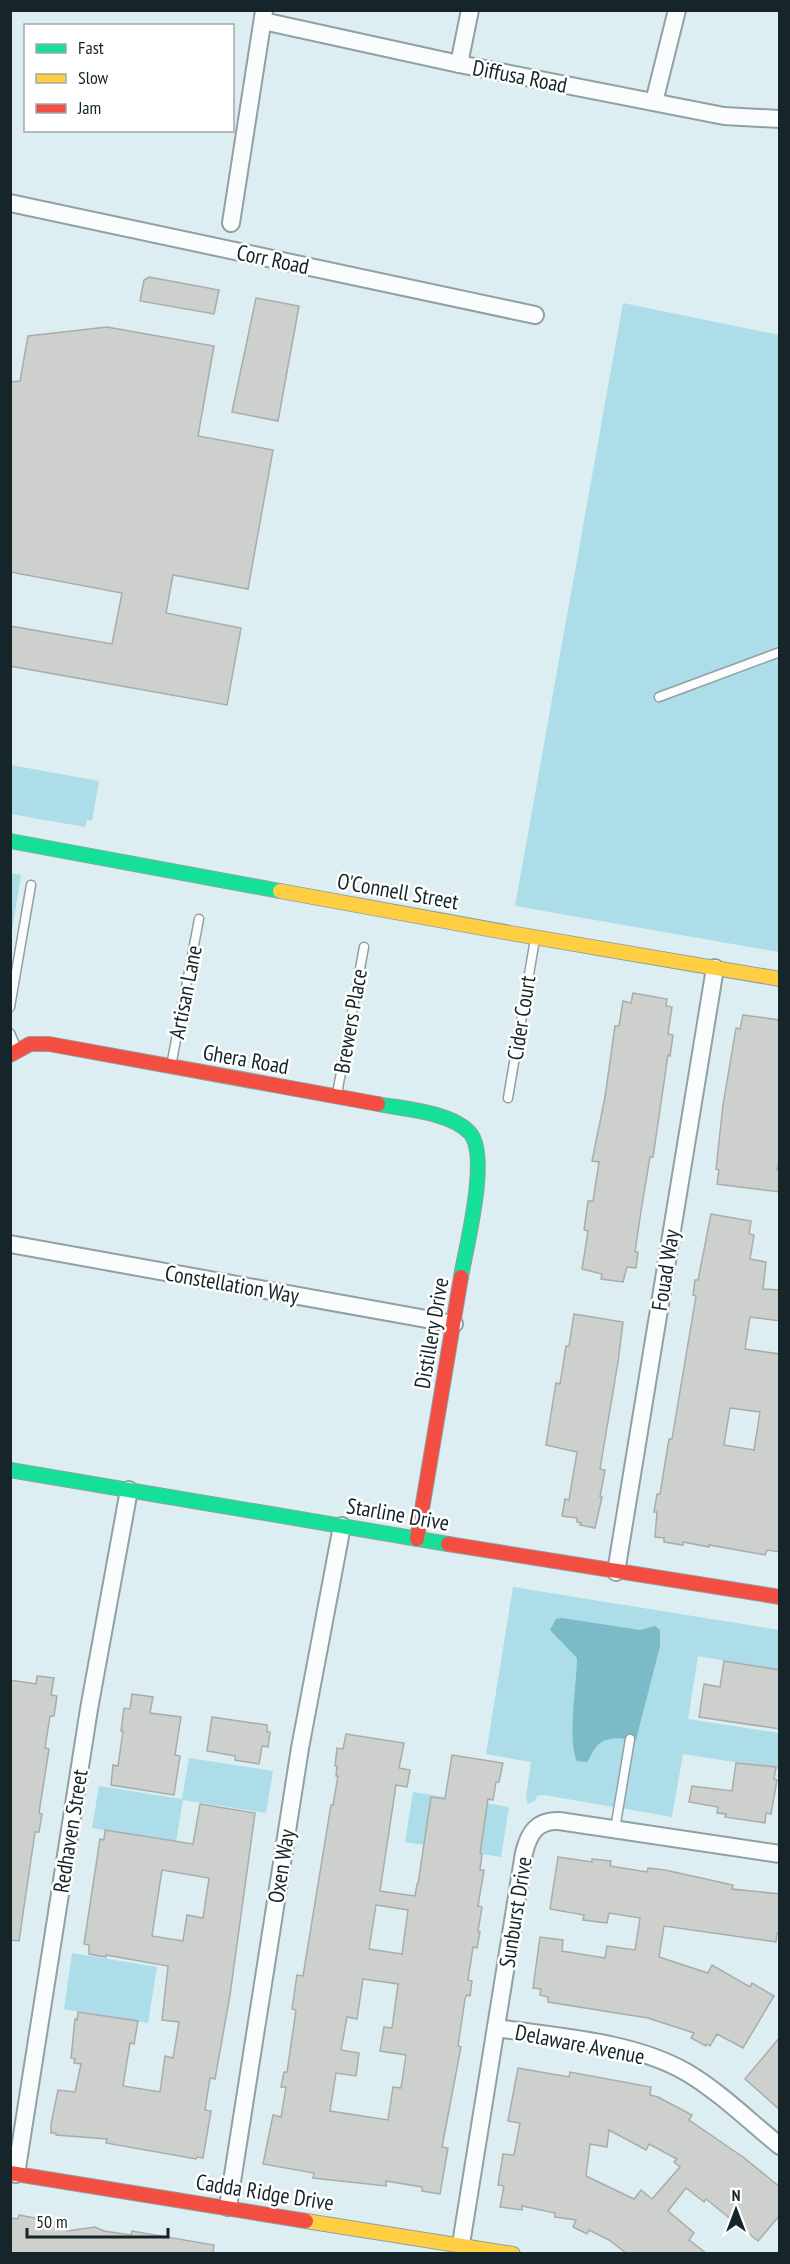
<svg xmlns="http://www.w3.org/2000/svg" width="790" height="2264" font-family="'PT Sans Narrow',sans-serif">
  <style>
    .green { fill: #acdde8 }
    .water { fill: #7bbbc8 }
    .building { fill: #cdd0cd; stroke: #a9aca9; stroke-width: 1.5; fill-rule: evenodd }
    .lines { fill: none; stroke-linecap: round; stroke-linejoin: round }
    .lane-casing { stroke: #90a0a3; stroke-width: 11 }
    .street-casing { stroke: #90a0a3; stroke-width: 20 }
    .fast-casing { stroke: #90a0a3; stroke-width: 16 }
    .slow-casing { stroke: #90a0a3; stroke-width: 16 }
    .jam-casing { stroke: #90a0a3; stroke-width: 16 }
    .lane { stroke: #fafcfd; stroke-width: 8 }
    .street { stroke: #fafcfd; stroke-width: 16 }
    .fast { stroke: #16e098; stroke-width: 14 }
    .slow { stroke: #ffcf43; stroke-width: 14 }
    .jam { stroke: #f24e42; stroke-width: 14 }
    .labels { text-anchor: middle; stroke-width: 5; stroke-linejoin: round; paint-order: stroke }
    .street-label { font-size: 22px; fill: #152529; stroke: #fff }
  </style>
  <rect width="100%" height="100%" fill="#dceef2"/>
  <g class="green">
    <polygon points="623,303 779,335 779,952 515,906"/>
    <polygon points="11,765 99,781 92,821 87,820 85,827 11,814"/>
    <polygon points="11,873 21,875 11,937 10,873"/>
    <polygon points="513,1587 779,1630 779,1670 698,1656 688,1719 779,1733 779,1769 683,1754 672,1817 544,1795 537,1796 536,1800 528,1804 526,1798 531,1762 486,1754"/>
    <polygon points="189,1758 273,1771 266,1813 183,1800 176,1842 92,1828 99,1786 182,1799"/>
    <polygon points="413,1792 509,1807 501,1857 405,1842"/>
    <polygon points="72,1953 157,1967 148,2023 64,2009"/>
  </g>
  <path class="water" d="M562 1618 640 1630 655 1626 660 1630V1646L636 1740C626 1738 606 1736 598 1745 593 1749 591 1757 587 1762L577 1761C567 1740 577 1683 577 1658L550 1630 556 1619Z"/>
  <g class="building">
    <polygon points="149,277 219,290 214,314 140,301 144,280"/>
    <polygon points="256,298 299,306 278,421 232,412"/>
    <polygon points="107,327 214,346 198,436 273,450 248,589 173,575 166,613 241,628 227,705 10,666 10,626 112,644 122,593 10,572 10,382 20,381 28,336"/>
    <polygon points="633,993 667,999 666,1006 672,1007 668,1034 673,1035 670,1056 668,1055 653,1157 650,1157 641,1211 635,1252 638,1252 636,1268 627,1267 623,1282 601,1279 602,1274 582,1269 588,1231 584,1230 588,1201 593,1201 599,1162 592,1161 605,1097 615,1026 619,1026 623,1001 631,1003"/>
    <polygon points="743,1015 780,1020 780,1153 777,1170 780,1171 780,1192 717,1184 719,1170 716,1169 723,1105 736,1028 740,1029"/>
    <path d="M711 1214 751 1221 749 1234 754 1235 750 1259 766 1262 763 1289 780 1290V1321L750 1317 745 1349 780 1354V1552L767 1550 765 1555 709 1545V1547L683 1542V1545L664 1542V1538L655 1537 657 1512H654L657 1494H660L669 1439H672L696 1296 693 1295 695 1280H698ZM730 1408 760 1412 754 1450 724 1445Z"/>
    <polygon points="574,1314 623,1322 618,1362 600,1469 605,1470 600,1497 602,1497 595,1528 580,1525 581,1523 577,1522 577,1518 562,1516 565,1499 569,1500 577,1452 546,1445 556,1383 560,1384 566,1346 569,1346"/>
    <polygon points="724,1661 780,1670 780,1729 699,1717 704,1684 720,1687"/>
    <polygon points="37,1676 54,1678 51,1695 57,1696 54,1716 50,1716 45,1748 49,1749 39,1813 42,1814 39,1832 35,1832 19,1941 10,1940 10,1680 36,1684"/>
    <polygon points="132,1694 153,1697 150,1713 181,1717 175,1755 180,1756 174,1795 111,1785 113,1765 118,1766 123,1731 121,1731 124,1708 130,1709"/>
    <polygon points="212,1717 267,1725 267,1732 270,1732 268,1747 262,1746 259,1764 235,1760 235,1756 207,1751"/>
    <path d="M346 1734 404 1743 399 1768 410 1770 407 1787 396 1785 380 1891 415 1896 417 1884H418L431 1797 445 1799 452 1755 503 1763 499 1782H496L493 1800 488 1799 480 1854H482L480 1870H484L478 1906 482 1907 478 1931 480 1932 477 1948 473 1947 468 1980 472 1981 470 1996 467 1995 465 1999 458 2046 461 2047 442 2147 448 2148 440 2194 422 2191V2187L386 2181V2186L313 2178 314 2173 263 2164 273 2115 281 2117 286 2087H281L284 2072H287L296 2010 292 2009 297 1975 303 1976 331 1805H333L338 1776H336L337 1766H335L337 1748 343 1749ZM376 1905 408 1910 402 1954 369 1949ZM363 1979 398 1984 392 2028 384 2027 380 2051 406 2055 401 2088 393 2087 388 2120 330 2111 336 2073 356 2076 359 2053 341 2050 347 2017 357 2019Z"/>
    <polygon points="736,1763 776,1767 774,1779 777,1780 771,1814 766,1813 765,1823 725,1817 726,1814 717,1813 718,1807 689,1802 692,1786 732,1791"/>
    <path d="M200 1804 255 1813 230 1995 215 2079 210 2078 205 2110 211 2111 203 2158 197 2157 196 2159 106 2143 107 2139 56 2135V2133H51V2124L58 2090 75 2092 81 2064 74 2063 75 2059 71 2058 75 2019 77 2020 78 2012 138 2021 134 2044 130 2043 123 2086 160 2092 165 2056 173 2058 179 2022 162 2020 168 1966 106 1955V1957L89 1954V1945L84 1944 100 1839 104 1840 105 1830 193 1844ZM162 1870 209 1878 203 1918 187 1915 183 1941 152 1936Z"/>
    <polygon points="558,1857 592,1862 592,1859 611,1861 610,1866 647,1872 648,1868 665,1870 733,1885 732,1889 780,1894 780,1933 777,1933 776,1942 664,1926 659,1957 708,1973 712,1965 750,1987 752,1983 774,1996 743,2048 717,2034 710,2046 707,2044 706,2046 691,2038 694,2033 648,2018 548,2002 548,1997 540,1995 541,1989 533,1988 540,1937 563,1940 562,1951 605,1958 607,1946 635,1950 640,1918 609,1913 607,1923 583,1920 584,1915 550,1909"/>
    <polygon points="780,2037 780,2110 745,2079"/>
    <path d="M518 2068 569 2077 570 2072 651 2087 650 2095 658 2097 692 2115 689 2120 743 2157 780 2187V2215L758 2241 706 2199 704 2202 686 2188 668 2211 694 2233 689 2240 706 2253H626L609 2240 589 2230 587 2234 573 2227 576 2220 555 2217V2213L522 2206V2210L500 2207 504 2186 498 2185 503 2154 514 2155 520 2123 508 2121ZM609 2130 646 2150 649 2144 677 2159 674 2162 680 2167 652 2199 641 2190 634 2199 586 2176 590 2144 607 2147Z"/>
    <polygon points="19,2215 68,2224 67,2231 95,2227 104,2231 131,2235 132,2231 214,2245 213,2253 10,2253 10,2218 18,2219"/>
  </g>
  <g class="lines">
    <defs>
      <g id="lane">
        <polyline points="659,697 780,652"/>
        <polyline points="10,1007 31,885"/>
        <polyline points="10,1033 17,1049"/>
        <polyline points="171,1066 199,919"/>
        <polyline points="337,1094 364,947"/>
        <polyline points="508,1098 535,939"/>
        <polyline points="615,1829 630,1739"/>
      </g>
      <g id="street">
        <polyline points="263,21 459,64 724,116 780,119"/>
        <polyline points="459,64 470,10"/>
        <polyline points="654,102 677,10"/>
        <polyline points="10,203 535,315"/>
        <polyline points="231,223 264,11"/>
        <polyline points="10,1244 454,1324"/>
        <polyline points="616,1572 715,968"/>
        <path d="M496 2028C557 2037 632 2041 686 2072 720 2092 749 2121 780 2146"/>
        <polyline points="16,2174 89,1709 129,1490"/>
        <polyline points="228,2207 300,1748 342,1526"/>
        <path d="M461 2244 524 1853C529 1833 537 1820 559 1821L780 1854"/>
      </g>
      <g id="fast">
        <polyline points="10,841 280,891"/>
        <path d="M378 1104C404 1109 451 1112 470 1133 490 1156 466 1247 461 1277"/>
        <polyline points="10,1470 448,1544"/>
      </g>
      <g id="slow">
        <polyline points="280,891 510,933 780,979"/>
        <polyline points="306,2221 513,2254"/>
      </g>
      <g id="jam">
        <polyline points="10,1055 30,1044 49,1044 378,1104"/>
        <polyline points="417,1539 461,1277"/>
        <polyline points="448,1544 780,1597"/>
        <polyline points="10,2173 306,2221"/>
      </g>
    </defs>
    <use href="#lane" class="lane-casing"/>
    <use href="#street" class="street-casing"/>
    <use href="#fast" class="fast-casing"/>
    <use href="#slow" class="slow-casing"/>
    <use href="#jam" class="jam-casing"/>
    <use href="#lane" class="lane"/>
    <use href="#street" class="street"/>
    <use href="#fast" class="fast"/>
    <use href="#slow" class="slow"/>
    <use href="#jam" class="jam"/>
  </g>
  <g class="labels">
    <g class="street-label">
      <text transform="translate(520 76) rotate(11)" y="8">Diffusa Road</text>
      <text transform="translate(273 259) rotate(12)" y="8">Corr Road</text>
      <text transform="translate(398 891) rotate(10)" y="8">O'Connell Street</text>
      <text transform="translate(185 992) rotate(-79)" y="8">Artisan Lane</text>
      <text transform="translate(521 1018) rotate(-81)" y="8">Cider Court</text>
      <text transform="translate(350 1021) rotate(-80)" y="8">Brewers Place</text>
      <text transform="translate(246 1059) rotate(10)" y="8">Ghera Road</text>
      <text transform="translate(665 1270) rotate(-81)" y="8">Fouad Way</text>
      <text transform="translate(232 1284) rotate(10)" y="8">Constellation Way</text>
      <text transform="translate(431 1333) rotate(-80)" y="8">Distillery Drive</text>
      <text transform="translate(398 1514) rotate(10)" y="8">Starline Drive</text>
      <text transform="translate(70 1831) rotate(-81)" y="8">Redhaven Street</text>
      <text transform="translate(281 1866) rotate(-81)" y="8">Oxen Way</text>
      <text transform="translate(515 1912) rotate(-81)" y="8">Sunburst Drive</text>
      <text transform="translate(580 2044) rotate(11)" y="8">Delaware Avenue</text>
      <text transform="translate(265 2192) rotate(9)" y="8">Cadda Ridge Drive</text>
    </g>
  </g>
  <rect width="790" height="2264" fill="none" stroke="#152529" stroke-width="24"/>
  <rect x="24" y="24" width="210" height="108" fill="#ffffff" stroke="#a1a8a9" stroke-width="1.5"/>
  <rect x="36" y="44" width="30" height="9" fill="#16e098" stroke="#a1a8a9" stroke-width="1.5"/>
  <text x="78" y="54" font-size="18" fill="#152529">Fast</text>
  <rect x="36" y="74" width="30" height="9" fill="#ffcf43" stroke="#a1a8a9" stroke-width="1.5"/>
  <text x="78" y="84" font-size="18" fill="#152529">Slow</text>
  <rect x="36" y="104" width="30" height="9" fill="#f24e42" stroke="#a1a8a9" stroke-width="1.5"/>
  <text x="78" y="114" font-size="18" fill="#152529">Jam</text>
  <g transform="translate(736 2210)" stroke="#ffffff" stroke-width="4.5" paint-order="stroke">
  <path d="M0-4.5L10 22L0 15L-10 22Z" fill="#152529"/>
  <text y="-9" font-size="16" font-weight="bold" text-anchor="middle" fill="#152529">N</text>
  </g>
  <path d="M27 2228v9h141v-9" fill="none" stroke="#152529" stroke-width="3"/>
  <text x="36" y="2228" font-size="18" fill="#152529" stroke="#ffffff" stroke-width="4.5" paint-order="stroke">50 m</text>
</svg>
